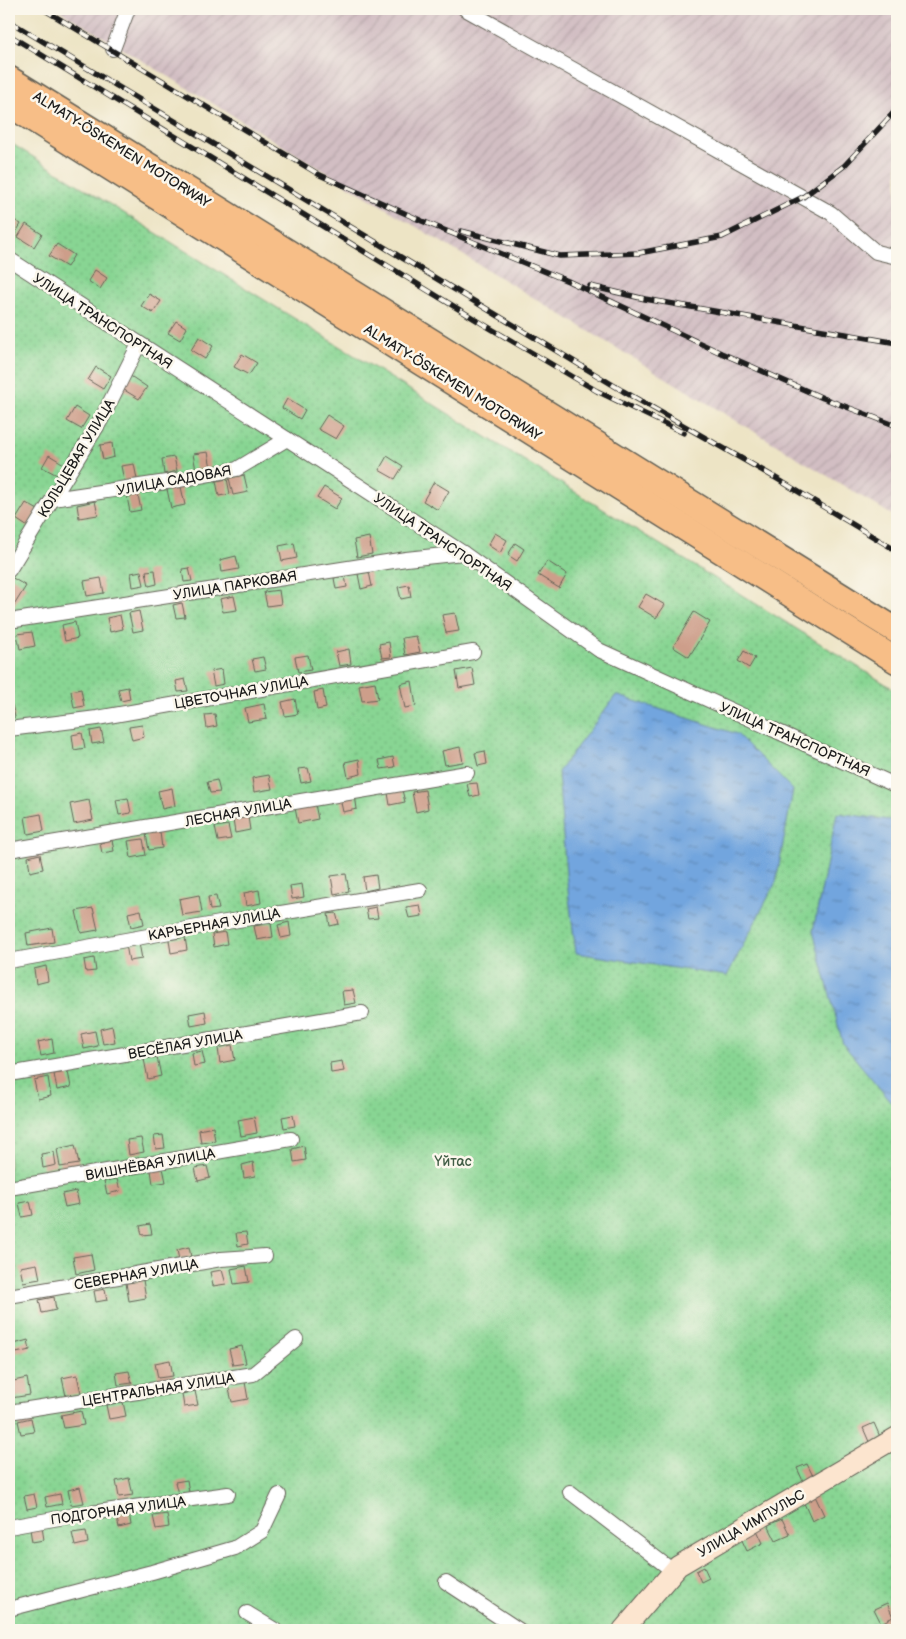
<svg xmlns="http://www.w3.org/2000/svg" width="906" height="1639" font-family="'Balsamiq Sans',sans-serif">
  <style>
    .industrial { fill: url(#industrial-furrows) }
    .garden { fill: url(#garden-dots); stroke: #527858 }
    .water { fill: url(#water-ripples); stroke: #47607d }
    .building { fill: #cd9e8a }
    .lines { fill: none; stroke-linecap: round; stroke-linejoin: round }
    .street-casing { stroke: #656257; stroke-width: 16 }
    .secondary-casing { stroke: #656257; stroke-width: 22 }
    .highway-casing { stroke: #656257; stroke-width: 28 }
    .street { stroke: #fff; stroke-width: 14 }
    .secondary { stroke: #fce5cf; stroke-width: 20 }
    .highway { stroke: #f7be87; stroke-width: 25 }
    .rail-casing { stroke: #1c1c1c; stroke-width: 5.5 }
    .rail { stroke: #fbf7ec; stroke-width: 4; stroke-dasharray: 11; stroke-linecap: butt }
    .labels { text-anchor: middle; stroke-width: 5; stroke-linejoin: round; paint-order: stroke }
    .street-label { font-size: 14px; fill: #1c1c1c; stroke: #fbf7ec }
    .park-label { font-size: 14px; fill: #425d46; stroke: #fbf7ec }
  </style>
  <defs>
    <pattern id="industrial-furrows" width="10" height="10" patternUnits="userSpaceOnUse" patternTransform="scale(1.25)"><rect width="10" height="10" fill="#d2bec3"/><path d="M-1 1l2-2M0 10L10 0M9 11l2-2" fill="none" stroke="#b4a3a7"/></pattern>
    <pattern id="garden-dots" width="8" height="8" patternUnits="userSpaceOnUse" patternTransform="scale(1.25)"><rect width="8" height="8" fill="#88d593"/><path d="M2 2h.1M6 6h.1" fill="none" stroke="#75b67e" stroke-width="1.8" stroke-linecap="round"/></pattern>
    <pattern id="water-ripples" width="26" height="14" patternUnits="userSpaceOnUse" patternTransform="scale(1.25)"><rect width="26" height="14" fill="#72a5de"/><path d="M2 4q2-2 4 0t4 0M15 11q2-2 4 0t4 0" fill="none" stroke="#5d86b3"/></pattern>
  </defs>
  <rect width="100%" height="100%" fill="#fbf7ec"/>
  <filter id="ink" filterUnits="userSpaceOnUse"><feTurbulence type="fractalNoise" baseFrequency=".02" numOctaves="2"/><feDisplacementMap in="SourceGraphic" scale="10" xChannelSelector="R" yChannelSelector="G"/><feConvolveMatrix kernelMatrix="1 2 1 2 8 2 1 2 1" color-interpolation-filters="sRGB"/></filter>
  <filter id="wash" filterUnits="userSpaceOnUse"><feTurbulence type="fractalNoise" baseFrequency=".0096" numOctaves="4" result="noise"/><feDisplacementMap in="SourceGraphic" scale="20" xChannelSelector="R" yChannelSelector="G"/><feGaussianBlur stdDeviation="1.12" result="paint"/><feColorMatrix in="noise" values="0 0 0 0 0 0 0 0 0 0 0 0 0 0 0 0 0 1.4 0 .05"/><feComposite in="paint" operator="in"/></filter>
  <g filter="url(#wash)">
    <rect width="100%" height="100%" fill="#ede4c5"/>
    <polygon class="industrial" points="57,9 897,9 897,518"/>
    <polygon class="garden" points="9,142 897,691 897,1630 9,1630"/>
    <g class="water">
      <polygon points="616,695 737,734 793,790 776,882 727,976 576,953 566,874 558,772"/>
      <polygon points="837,813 897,821 897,1106 896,1108 843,1044 813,931"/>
    </g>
    <g id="blocks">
      <g class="building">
        <polygon points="11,218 21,224 15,234 9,231 9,222"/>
        <polygon points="26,224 42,234 34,247 18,237"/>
        <polygon points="57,244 74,255 67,267 49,256"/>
        <polygon points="95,270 107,278 100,289 88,281"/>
        <polygon points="149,294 161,301 153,313 141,306"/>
        <polygon points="176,321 187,328 180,340 168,333"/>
        <polygon points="199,337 213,346 205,359 191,350"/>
        <polygon points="242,354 257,363 249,375 234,367"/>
        <polygon points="96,367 111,376 103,389 88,380"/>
        <polygon points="129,375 147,387 139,399 121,388"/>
        <polygon points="287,399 305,410 300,419 282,408"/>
        <polygon points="75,407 89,416 81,429 67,421"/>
        <polygon points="327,415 344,426 336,439 318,429"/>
        <polygon points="112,443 114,457 103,460 100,445"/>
        <polygon points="208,452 211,468 196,470 193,454"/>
        <polygon points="49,455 64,464 57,475 42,467"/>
        <polygon points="387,456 403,466 395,479 379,470"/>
        <polygon points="174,457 177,471 164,474 162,459"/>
        <polygon points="134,464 137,479 124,481 121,466"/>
        <polygon points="244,475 248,492 233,495 229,478"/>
        <polygon points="227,479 230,494 219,496 216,481"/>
        <polygon points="434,482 449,491 438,510 423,501"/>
        <polygon points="181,487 185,505 171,508 167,489"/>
        <polygon points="324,487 342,498 335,509 317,498"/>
        <polygon points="138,495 141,510 130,512 127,497"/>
        <polygon points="95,501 98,515 79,518 77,505"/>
        <polygon points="26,503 38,510 28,527 16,519"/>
        <polygon points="495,533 507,540 500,553 488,545"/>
        <polygon points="369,537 372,554 357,557 354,540"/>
        <polygon points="294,543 297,558 282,561 279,546"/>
        <polygon points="515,543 524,549 517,561 508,555"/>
        <polygon points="236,556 239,569 222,572 220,560"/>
        <polygon points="547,561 567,574 559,588 538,575"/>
        <polygon points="189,568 192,581 184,582 182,569"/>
        <polygon points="155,570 157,584 149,586 146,571"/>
        <polygon points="141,571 144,585 133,587 131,573"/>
        <polygon points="369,572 372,586 361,589 358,574"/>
        <polygon points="345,576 347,587 336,589 334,578"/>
        <polygon points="11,577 26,586 13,607 9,604 9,581"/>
        <polygon points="101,578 104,593 87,596 84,581"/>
        <polygon points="409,585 411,597 401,599 398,587"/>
        <polygon points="279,590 281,604 267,606 264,592"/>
        <polygon points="646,594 665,605 656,618 638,607"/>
        <polygon points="234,596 237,610 223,612 220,599"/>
        <polygon points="182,603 185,617 176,618 173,605"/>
        <polygon points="139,611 143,630 133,632 129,613"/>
        <polygon points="694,612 710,622 689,657 673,647"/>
        <polygon points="455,613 459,631 446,633 442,615"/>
        <polygon points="120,615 123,629 110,632 107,618"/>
        <polygon points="75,622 78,638 65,641 62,625"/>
        <polygon points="32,632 35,646 20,649 17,634"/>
        <polygon points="416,636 420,652 405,655 402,638"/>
        <polygon points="389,642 391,657 382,658 379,644"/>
        <polygon points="349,649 351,664 339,666 336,652"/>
        <polygon points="744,651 755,658 749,668 738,661"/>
        <polygon points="308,655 311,670 298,672 295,657"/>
        <polygon points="263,657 266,669 255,671 252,659"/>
        <polygon points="472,668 475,685 459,688 456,671"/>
        <polygon points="222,669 224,684 214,686 211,671"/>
        <polygon points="185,679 188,691 178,692 176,681"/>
        <polygon points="412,681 416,706 405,708 400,684"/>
        <polygon points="375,682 378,699 362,701 359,685"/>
        <polygon points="128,687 130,699 121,701 118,689"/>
        <polygon points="81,689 84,706 74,708 71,691"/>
        <polygon points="323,690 326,708 317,710 314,692"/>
        <polygon points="295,699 298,714 285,716 282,702"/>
        <polygon points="264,704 267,719 248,722 245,708"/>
        <polygon points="9,705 12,705 15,717 9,718"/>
        <polygon points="215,714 217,726 207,728 205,715"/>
        <polygon points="142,725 144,737 132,740 129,727"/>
        <polygon points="101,729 104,742 92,744 90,731"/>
        <polygon points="82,733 85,748 74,750 72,735"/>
        <polygon points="9,746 11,746 14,762 9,763"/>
        <polygon points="460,747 463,762 445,765 442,751"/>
        <polygon points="485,751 487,764 478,766 475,753"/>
        <polygon points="393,757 395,767 381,769 379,760"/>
        <polygon points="359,759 361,774 348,777 345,762"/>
        <polygon points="308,768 311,781 301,783 298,769"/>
        <polygon points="269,775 272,789 254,792 252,778"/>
        <polygon points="217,780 220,792 210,793 207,782"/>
        <polygon points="477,783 479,795 470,797 467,784"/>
        <polygon points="172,788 175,806 162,809 158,791"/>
        <polygon points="402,790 405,802 390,805 388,793"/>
        <polygon points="425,790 428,809 416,812 412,792"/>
        <polygon points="355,795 357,809 343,812 340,798"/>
        <polygon points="128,798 131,813 119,815 116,800"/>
        <polygon points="89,800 93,820 74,824 70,804"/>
        <polygon points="315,804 318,819 298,823 295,808"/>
        <polygon points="41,814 44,831 28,834 25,817"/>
        <polygon points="248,817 250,830 235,833 233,820"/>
        <polygon points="228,825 231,839 218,841 215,827"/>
        <polygon points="160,832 162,848 149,850 146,834"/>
        <polygon points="143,839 146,855 131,858 128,841"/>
        <polygon points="112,840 114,851 102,853 100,843"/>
        <polygon points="40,854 43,869 30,872 28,857"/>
        <polygon points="346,874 349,891 334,894 331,876"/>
        <polygon points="376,875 378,888 365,891 363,877"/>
        <polygon points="302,884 304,897 292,899 290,886"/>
        <polygon points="259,890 261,903 246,906 244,893"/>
        <polygon points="199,895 202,912 182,915 179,899"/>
        <polygon points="216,896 219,909 210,910 208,897"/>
        <polygon points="420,905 422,916 409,918 406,907"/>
        <polygon points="376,907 378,918 368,919 366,909"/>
        <polygon points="93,908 98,930 81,933 76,911"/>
        <polygon points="141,910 144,924 131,927 128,913"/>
        <polygon points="336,913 339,924 330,926 328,914"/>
        <polygon points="289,922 291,936 281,938 278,925"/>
        <polygon points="271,923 273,937 257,940 254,926"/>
        <polygon points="52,928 54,942 28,946 26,933"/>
        <polygon points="225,932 227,944 214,947 212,934"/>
        <polygon points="185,937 187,950 171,953 169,940"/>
        <polygon points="139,943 142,959 129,961 126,945"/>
        <polygon points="94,958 96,971 86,972 84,960"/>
        <polygon points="46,966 48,981 36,984 34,969"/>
        <polygon points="353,990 356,1003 344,1005 342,991"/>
        <polygon points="205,1011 207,1023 191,1026 189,1014"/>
        <polygon points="112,1026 115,1042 103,1044 100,1029"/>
        <polygon points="95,1031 98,1046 84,1049 81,1034"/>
        <polygon points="52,1039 54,1053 41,1056 38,1042"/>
        <polygon points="232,1045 235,1060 220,1063 218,1048"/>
        <polygon points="202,1051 205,1064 194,1066 192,1053"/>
        <polygon points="157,1057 161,1076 148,1079 144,1059"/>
        <polygon points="342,1061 344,1071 331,1073 330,1063"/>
        <polygon points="68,1072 71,1087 57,1090 54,1074"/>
        <polygon points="48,1077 51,1096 38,1099 34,1080"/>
        <polygon points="293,1115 295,1126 284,1128 282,1117"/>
        <polygon points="254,1117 257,1133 241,1136 238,1120"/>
        <polygon points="213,1127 215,1141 201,1143 199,1130"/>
        <polygon points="163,1135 165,1148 156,1149 154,1136"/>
        <polygon points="141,1138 144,1152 129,1155 127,1140"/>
        <polygon points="75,1145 79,1164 60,1167 57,1149"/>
        <polygon points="304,1146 306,1160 294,1162 292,1149"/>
        <polygon points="54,1152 56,1165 43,1168 41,1154"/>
        <polygon points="253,1162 255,1176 244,1178 242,1165"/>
        <polygon points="207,1166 210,1178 198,1181 195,1168"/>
        <polygon points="163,1168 166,1182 153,1184 151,1170"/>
        <polygon points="117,1179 120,1191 107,1194 104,1181"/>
        <polygon points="76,1191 79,1204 65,1207 62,1194"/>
        <polygon points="30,1201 33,1215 22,1217 19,1203"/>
        <polygon points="150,1224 152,1234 142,1235 140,1226"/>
        <polygon points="246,1232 248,1244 238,1246 236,1233"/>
        <polygon points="189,1247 191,1257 179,1260 177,1250"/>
        <polygon points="91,1254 94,1270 76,1274 73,1257"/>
        <polygon points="37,1264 40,1279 23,1282 20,1267"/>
        <polygon points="246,1266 249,1282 234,1284 231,1269"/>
        <polygon points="222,1270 226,1284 213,1286 210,1272"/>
        <polygon points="143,1280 146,1298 129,1301 126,1283"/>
        <polygon points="105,1289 107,1300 96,1302 94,1291"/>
        <polygon points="54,1297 56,1310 42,1313 39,1300"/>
        <polygon points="28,1340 30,1350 16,1353 14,1344"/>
        <polygon points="242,1346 246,1363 233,1365 229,1349"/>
        <polygon points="170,1360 173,1376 158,1378 155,1363"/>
        <polygon points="129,1371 132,1383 118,1385 116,1373"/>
        <polygon points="77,1375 81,1393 66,1396 62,1378"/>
        <polygon points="27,1378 30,1395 11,1398 9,1382"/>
        <polygon points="245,1382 248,1399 232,1402 228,1385"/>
        <polygon points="195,1391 198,1405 184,1407 182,1394"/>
        <polygon points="123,1402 126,1416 109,1419 106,1405"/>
        <polygon points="81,1411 84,1425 64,1428 61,1415"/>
        <polygon points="31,1418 34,1432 21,1434 18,1421"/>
        <polygon points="874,1423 881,1439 870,1444 863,1428"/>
        <polygon points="807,1464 813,1476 803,1481 797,1468"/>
        <polygon points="129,1478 133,1495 119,1497 116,1481"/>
        <polygon points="187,1480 189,1492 178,1494 175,1482"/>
        <polygon points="80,1487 84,1503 71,1505 68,1490"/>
        <polygon points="34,1494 37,1507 27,1509 24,1496"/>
        <polygon points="60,1494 62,1504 47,1507 45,1497"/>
        <polygon points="815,1496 824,1515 812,1521 803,1501"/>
        <polygon points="129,1512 131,1525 119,1528 116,1514"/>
        <polygon points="167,1514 169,1527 156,1529 153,1516"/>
        <polygon points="782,1519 790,1535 776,1541 768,1525"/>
        <polygon points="42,1527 44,1540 32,1542 30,1529"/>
        <polygon points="756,1528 763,1543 747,1551 740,1536"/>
        <polygon points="86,1531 88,1543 75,1546 72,1533"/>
        <polygon points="704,1567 709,1578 701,1582 696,1571"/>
        <polygon points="887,1603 893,1617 881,1623 874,1609"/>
      </g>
    </g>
  </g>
  <g filter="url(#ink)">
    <use href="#blocks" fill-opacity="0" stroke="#656257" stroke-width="1"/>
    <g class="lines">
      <defs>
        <g id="street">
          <polyline points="465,9 831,213 876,252 897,257"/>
          <polyline points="113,49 128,9"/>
          <polyline points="9,259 463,553 599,650 897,786"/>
          <polyline points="53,499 180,480 237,469 287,439"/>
          <polyline points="9,570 101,420 139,344"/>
          <polyline points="9,621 406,559 463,553"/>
          <polyline points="9,729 97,718 473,652"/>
          <polyline points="9,850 467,773"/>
          <polyline points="9,961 220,923 420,890"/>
          <polyline points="9,1074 362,1013"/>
          <polyline points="9,1188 291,1139"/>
          <polyline points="9,1296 221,1259 265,1256"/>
          <polyline points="9,1412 253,1374 296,1339"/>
          <polyline points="570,1492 673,1571"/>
          <polyline points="9,1527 76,1515 228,1494"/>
          <polyline points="446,1582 519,1630"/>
          <polyline points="9,1609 152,1572 235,1548 262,1531 279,1495"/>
          <polyline points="247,1613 275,1630"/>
        </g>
        <polyline id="secondary" points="623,1630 678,1566 897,1437"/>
        <g id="highway">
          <polyline points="9,79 897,631"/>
          <polyline points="9,104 897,661"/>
        </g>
      </defs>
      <use href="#street" class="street-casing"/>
      <use href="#secondary" class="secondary-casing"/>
      <use href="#highway" class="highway-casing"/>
      <use href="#street" class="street"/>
      <use href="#secondary" class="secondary"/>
      <use href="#highway" class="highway"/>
      <defs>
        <g id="rail">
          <polyline points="43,9 320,175 422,221 568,281 721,353 823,398 897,426"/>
          <polyline points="9,21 623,391 774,477 897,551"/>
          <polyline points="9,35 483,324 597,391 684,433"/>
          <polyline points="461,231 560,256 639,253 722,237 803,197 844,166 897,109"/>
          <polyline points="590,286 645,299 897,343"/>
        </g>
      </defs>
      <use href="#rail" class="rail-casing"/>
      <use href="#rail" class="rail"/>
    </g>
  </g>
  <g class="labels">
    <g class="street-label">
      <text transform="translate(122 149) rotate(32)" y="5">ALMATY-ÖSKEMEN MOTORWAY</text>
      <text transform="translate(103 321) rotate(33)" y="5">УЛИЦА ТРАНСПОРТНАЯ</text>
      <text transform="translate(453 382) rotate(32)" y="5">ALMATY-ÖSKEMEN MOTORWAY</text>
      <text transform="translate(76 458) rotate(-59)" y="5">КОЛЬЦЕВАЯ УЛИЦА</text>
      <text transform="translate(174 480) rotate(-10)" y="5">УЛИЦА САДОВАЯ</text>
      <text transform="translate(443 542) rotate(34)" y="5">УЛИЦА ТРАНСПОРТНАЯ</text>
      <text transform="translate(235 585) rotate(-9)" y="5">УЛИЦА ПАРКОВАЯ</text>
      <text transform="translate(241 692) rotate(-10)" y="5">ЦВЕТОЧНАЯ УЛИЦА</text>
      <text transform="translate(795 739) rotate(24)" y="5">УЛИЦА ТРАНСПОРТНАЯ</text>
      <text transform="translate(238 812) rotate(-10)" y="5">ЛЕСНАЯ УЛИЦА</text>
      <text transform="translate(214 924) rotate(-10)" y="5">КАРЬЕРНАЯ УЛИЦА</text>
      <text transform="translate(185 1044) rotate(-10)" y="5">ВЕСЁЛАЯ УЛИЦА</text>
      <text transform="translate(150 1164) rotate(-10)" y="5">ВИШНЁВАЯ УЛИЦА</text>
      <text transform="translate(136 1274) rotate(-10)" y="5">СЕВЕРНАЯ УЛИЦА</text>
      <text transform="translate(158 1389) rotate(-9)" y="5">ЦЕНТРАЛЬНАЯ УЛИЦА</text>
      <text transform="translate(118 1510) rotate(-8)" y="5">ПОДГОРНАЯ УЛИЦА</text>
      <text transform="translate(751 1523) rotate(-30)" y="5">УЛИЦА ИМПУЛЬС</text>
    </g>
    <g class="park-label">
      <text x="453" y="1166">Үйтас</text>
    </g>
  </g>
  <rect width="906" height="1639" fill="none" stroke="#fbf7ec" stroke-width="30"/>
</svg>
